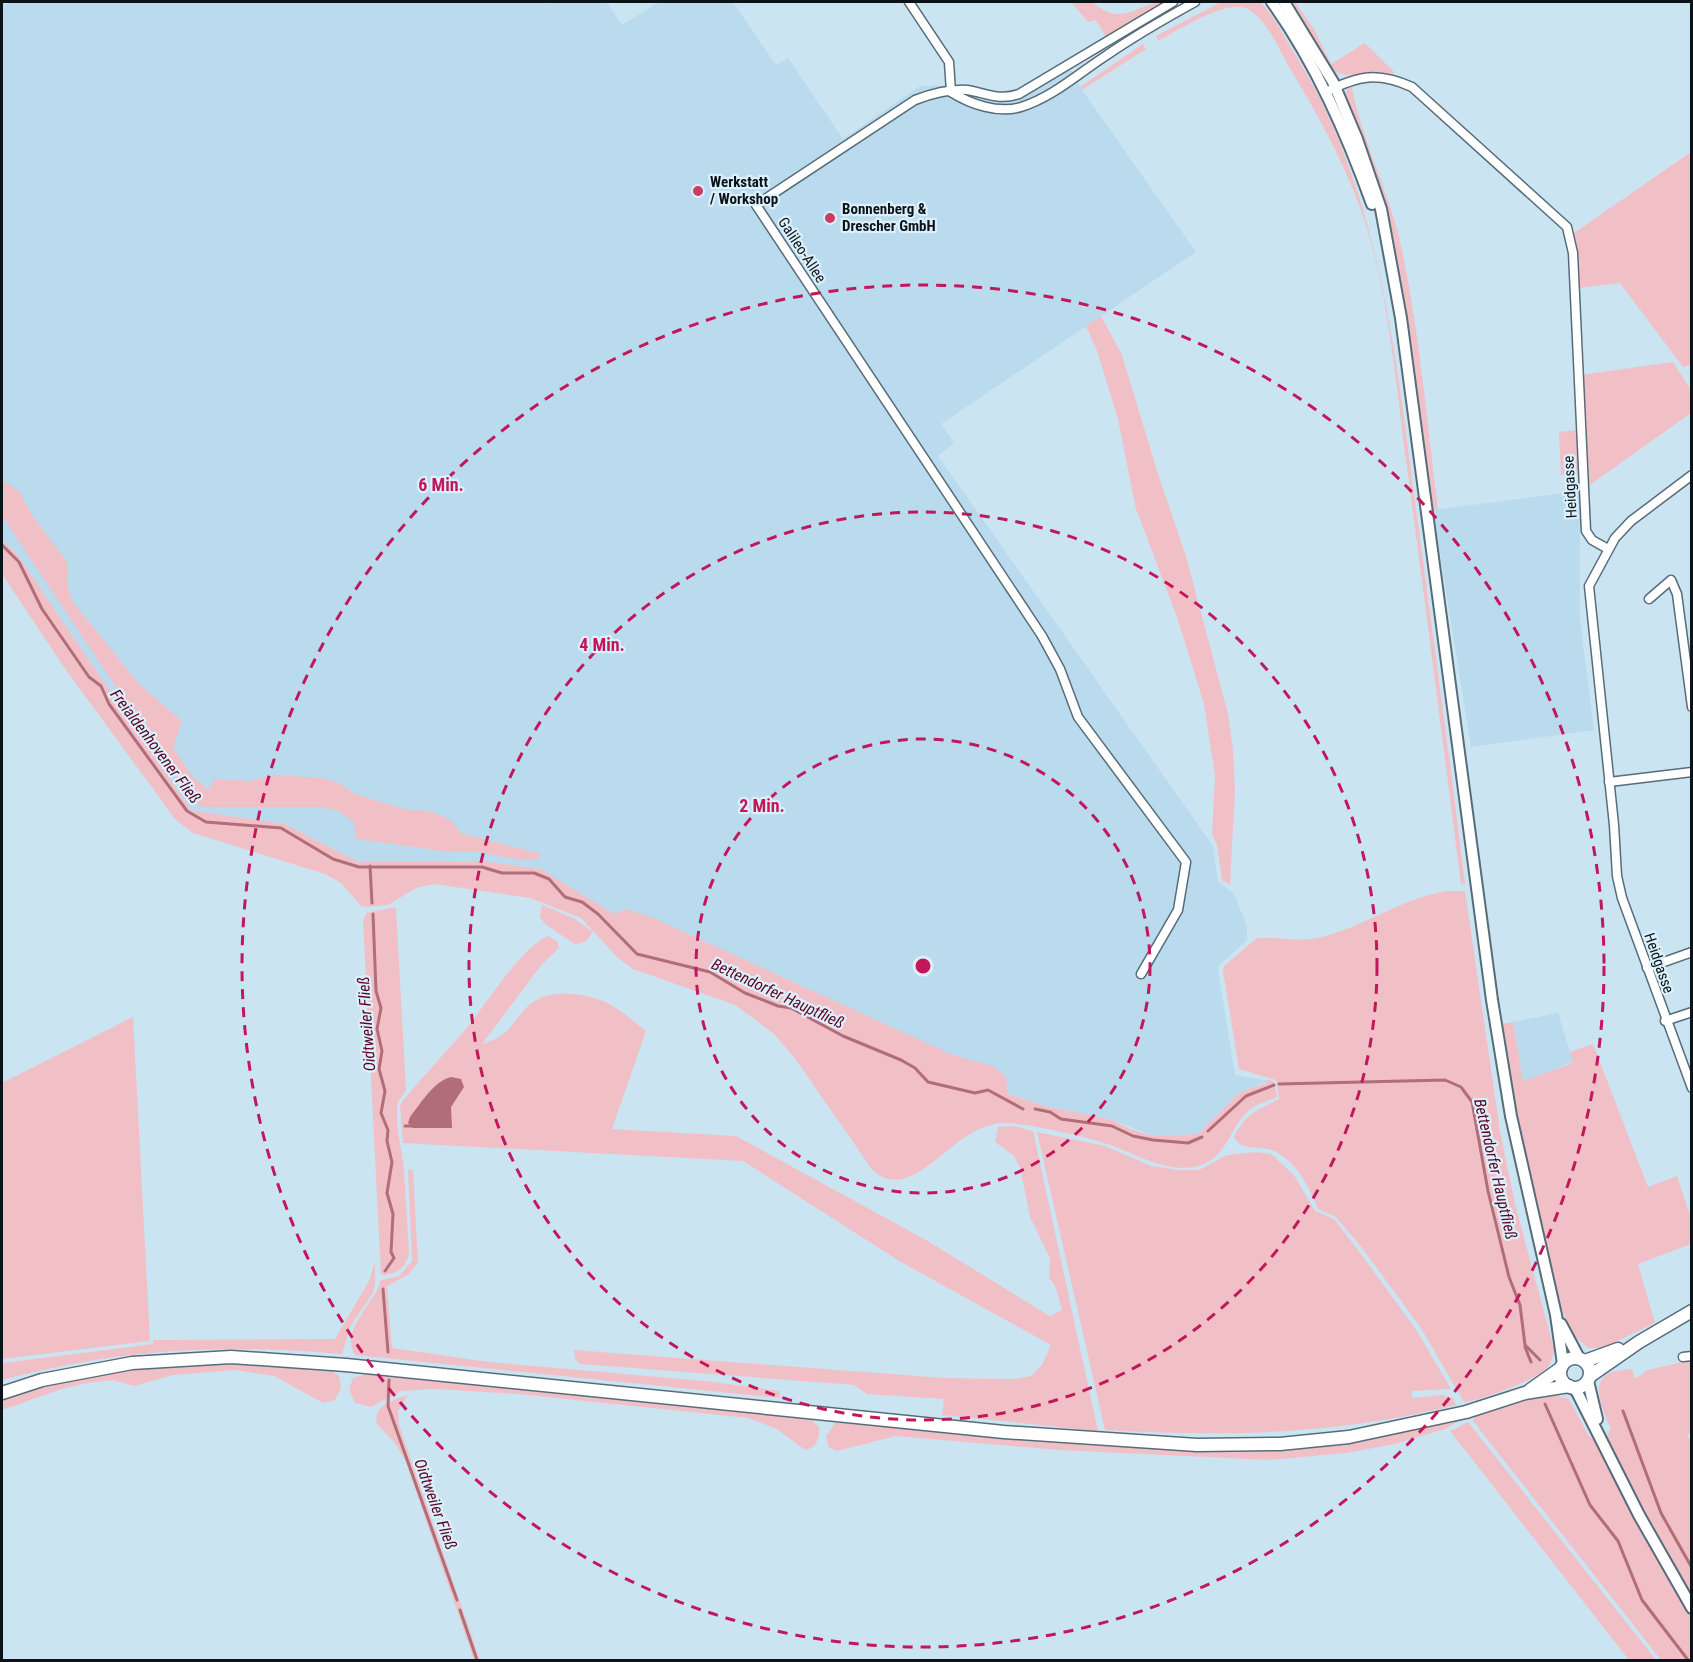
<svg xmlns="http://www.w3.org/2000/svg" width="1693" height="1662" font-family="'Roboto Condensed',sans-serif">
  <style>
    .built { fill: #badaed }
    .green { fill: #f1c0c7 }
    .water { fill: #b16d78 }
    .lines { fill: none; stroke-linecap: round; stroke-linejoin: round }
    .stream { stroke: #b16d78; stroke-width: 3 }
    .minor-casing { stroke: #576c79; stroke-width: 11 }
    .tertiary-casing { stroke: #576c79; stroke-width: 14 }
    .secondary-casing { stroke: #576c79; stroke-width: 15 }
    .minor { stroke: #fff; stroke-width: 8 }
    .tertiary { stroke: #fff; stroke-width: 10 }
    .secondary { stroke: #fff; stroke-width: 12 }
    .ring { fill: none; stroke: #c2185b; stroke-width: 3; stroke-dasharray: 10 8 }
    .poi-dot { fill: #cb3c61; stroke: #dcf0fb; stroke-width: 2 }
    .labels { text-anchor: middle; stroke-width: 4.5; stroke-linejoin: round; paint-order: stroke }
    .poi-label { font-size: 15px; font-weight: bold; fill: #0b1318; stroke: #dcf0fb; text-anchor: start }
    .street-label { font-size: 15px; fill: #0b1318; stroke: #dcf0fb }
    .water-label { font-size: 16px; font-style: italic; fill: #5b0422; stroke: #dcf0fb }
    .centre { fill: #c2185b; stroke: #dcf0fb; stroke-width: 3 }
    .ring-label { font-size: 18px; text-anchor: middle; font-weight: bold; fill: #c2185b; stroke: #dcf0fb; stroke-width: 4.5; stroke-linejoin: round; paint-order: stroke }
  </style>
  <rect width="100%" height="100%" fill="#cbe4f2"/>
  <g class="built">
    <polygon points="2,2 544,2 548,4 553,2 606,2 622,25 659,2 733,2 776,65 788,58 843,139 920,86 964,85 988,94 1004,96 1024,90 1067,63 1082,90 1196,252 941,424 954,443 938,456 1213,846 1218,882 1234,894 1247,926 1247,940 1219,965 1218,970 1235,1075 1269,1081 1240,1092 1198,1134 1153,1136 1113,1120 1045,1106 994,1089 716,970 585,898 541,869 483,861 358,862 285,824 191,810 17,554 2,540"/>
    <polygon points="1580,491 1580,620 1594,730 1471,747 1433,510"/>
    <polygon points="1558,1013 1573,1062 1523,1082 1513,1022"/>
  </g>
  <g class="green">
    <path d="M1071 2C1077 1 1086 0 1090 2 1102 7 1106 15 1120 14 1137 13 1148 1 1165 2L1106 37 1096 20 1088 22Z"/>
    <path d="M1221 2H1260C1274 15 1283 35 1293 51 1377 184 1394 341 1414 494 1429 605 1444 716 1458 827L1465 884 1461 885C1443 743 1425 602 1406 460 1395 379 1388 282 1359 205 1341 156 1315 110 1288 65 1278 47 1265 17 1246 8 1224 0 1179 30 1158 41L1156 36Z"/>
    <path d="M1287 2H1295L1314 29 1331 64 1365 43 1395 73C1372 73 1347 82 1327 67Z"/>
    <polygon points="1143,44 1146,49 1082,90 1080,87"/>
    <path d="M1351 84C1362 141 1390 193 1402 250 1420 336 1427 423 1438 509L1433 510 1400 281 1390 235 1344 95Z"/>
    <polygon points="1691,152 1691,365 1683,367 1620,283 1578,288 1574,233"/>
    <polygon points="1101,316 1122,355 1158,474 1186,556 1228,714 1233,750 1235,791 1230,885 1222,880 1217,845 1212,834 1215,776 1204,704 1178,620 1136,509 1118,419 1097,351 1086,326"/>
    <polygon points="1673,362 1691,390 1691,413 1587,487 1581,375"/>
    <polygon points="1578,430 1579,475 1561,475 1559,432"/>
    <polygon points="2,480 19,491 32,515 68,563 68,587 73,602 138,683 182,721 173,748 193,777 208,790 215,779 250,781 276,775 323,778 339,783 355,794 407,810 431,811 452,821 460,833 541,854 538,859 521,860 479,852 449,852 356,839 354,822 337,810 317,807 203,807 192,801 2,516"/>
    <path d="M2 540 17 554 191 810 285 824 358 862 483 861 541 869 614 914 624 909 649 916 953 1055 993 1066 1006 1077 1008 1094 1045 1106 1113 1120 1130 1129 1153 1136 1198 1134 1240 1092 1267 1083V1079L1274 1082 1277 1097C1266 1102 1253 1105 1245 1114 1229 1132 1226 1156 1201 1165 1168 1176 1134 1152 1104 1143 1088 1137 1015 1121 1001 1123 989 1125 977 1129 967 1136 939 1153 902 1202 871 1168L794 1057 773 1033 735 1005 633 969 618 958 581 918 530 898 434 884 416 888 388 905 367 907 361 906 341 883 325 874 193 833 175 819 66 670 2 574Z"/>
    <path d="M1448 891H1465L1500 1131 1515 1204 1554 1349C1553 1355 1552 1362 1548 1367 1536 1380 1482 1400 1464 1402L1421 1328 1362 1248 1336 1217 1318 1209C1310 1188 1297 1163 1276 1152 1263 1144 1242 1153 1234 1137 1247 1112 1257 1111 1279 1099L1276 1080 1239 1069 1223 971 1224 966 1257 938C1283 936 1298 944 1326 936 1368 924 1405 897 1448 891Z"/>
    <polygon points="542,905 575,919 593,932 586,941 576,945 545,924 540,917"/>
    <path d="M396 907 406 1090 397 1104V1124L404 1169 409 1252C407 1268 396 1275 381 1275L363 921 366 913Z"/>
    <path d="M548 936 557 941 559 948 542 964 482 1044C511 1035 508 1027 527 1007 546 988 580 992 605 1002 619 1008 634 1022 646 1031L612 1129 736 1136 926 1240 1050 1316 1062 1310 1056 1288 1049 1277 1050 1258 1030 1217 1020 1167 1014 1156 995 1142 998 1127 1013 1126 1033 1131 1098 1431 942 1415 944 1399 867 1394 854 1385 580 1364 575 1359 574 1350 944 1378 1013 1379 1031 1376 1042 1365 1051 1345 901 1262 743 1161 403 1143 400 1105 405 1098C426 1073 448 1050 469 1025 487 1002 523 946 548 936Z"/>
    <polygon points="133,1017 150,1341 2,1359 2,1078 4,1082"/>
    <path d="M1513 1022 1523 1081 1573 1063 1570 1052 1593 1044 1648 1187 1677 1176 1691 1218V1244L1638 1264 1655 1323 1603 1348H1588L1577 1338 1573 1339C1534 1238 1518 1130 1501 1024Z"/>
    <path d="M1037 1132 1105 1146 1151 1166 1177 1170H1199L1227 1155 1255 1152 1271 1154 1294 1175 1315 1211 1334 1219 1361 1254 1417 1331 1451 1389 1412 1391V1398L1442 1395 1453 1398 1456 1405C1336 1435 1227 1437 1105 1430Z"/>
    <path d="M408 1169 413 1170 418 1263 408 1275 387 1286 392 1348 489 1362 705 1381 780 1391V1398L355 1355C339 1330 375 1304 381 1280L399 1276 412 1261Z"/>
    <path d="M375 1230V1284L373 1293 351 1325 342 1354C217 1344 123 1348 2 1380V1363L153 1344V1340L335 1339 369 1281 375 1262Z"/>
    <path d="M1691 1360V1432L1687 1436 1692 1442 1691 1598C1661 1545 1632 1493 1607 1436L1611 1429C1605 1414 1589 1385 1608 1374 1614 1370 1625 1370 1632 1369L1635 1379 1648 1370Z"/>
    <path d="M197 1364C222 1364 325 1360 339 1376L341 1388 335 1400 323 1403 274 1376 234 1370 173 1375 134 1386 112 1380 88 1383 65 1388 2 1410V1400C63 1375 131 1369 197 1364Z"/>
    <path d="M370 1373 810 1418 819 1427C820 1437 816 1449 805 1450L777 1429 748 1418 518 1394 434 1389 401 1391 371 1407 355 1403 349 1389 353 1378Z"/>
    <polygon points="1545,1393 1569,1399 1588,1435 1597,1442 1649,1546 1691,1618 1691,1660 1661,1660 1473,1421 1476,1415"/>
    <path d="M408 1395 398 1411 399 1425 480 1660H474L406 1462 395 1443 377 1424C373 1405 392 1401 408 1395Z"/>
    <path d="M1464 1418 1445 1429 1395 1444 1346 1453 1269 1460 1059 1450 896 1436 837 1451 829 1447 826 1437 835 1423 846 1421C1050 1443 1262 1473 1464 1418Z"/>
    <polygon points="1468,1422 1656,1660 1629,1660 1450,1431"/>
  </g>
  <path class="water" d="M451 1077 461 1079 464 1087 451 1107 452 1128H413L408 1123 410 1117C421 1103 434 1081 451 1077Z"/>
  <g class="lines">
    <g class="stream">
      <polyline points="2,545 19,562 42,609 89,677 101,686 109,704 187,811 206,822 281,828 333,859 359,867 482,867 502,873 534,873 549,879 565,897 582,902 598,914 637,954 710,972 745,993 778,1006 791,1008 843,1036 901,1060 915,1068 928,1082 975,1093 988,1090 1023,1109"/>
      <polyline points="370,866 372,903"/>
      <polyline points="373,914 376,991 381,1008 377,1029 382,1051 379,1069 385,1091 381,1113 388,1130 387,1141 392,1162 387,1193 393,1214 391,1252 394,1258 385,1271"/>
      <polyline points="1279,1084 1445,1080 1461,1087 1472,1102 1488,1191 1509,1277 1520,1305 1525,1345 1540,1360"/>
      <polyline points="1035,1109 1050,1112 1061,1119 1112,1126 1133,1136 1153,1140 1188,1143 1202,1137"/>
      <polyline points="405,1126 414,1126"/>
      <polyline points="1208,1131 1246,1096 1274,1085"/>
      <polyline points="383,1289 388,1352"/>
      <polyline points="1525,1347 1531,1362"/>
      <polyline points="389,1380 388,1406 457,1600"/>
      <polyline points="1545,1404 1590,1505 1618,1541 1642,1600 1688,1660"/>
      <polyline points="1623,1411 1661,1513 1692,1568"/>
      <polyline points="460,1610 477,1660"/>
    </g>
    <defs>
      <g id="minor">
        <polyline points="909,2 949,62 951,92"/>
        <path d="M951 92C970 104 998 114 1021 107 1051 98 1078 74 1104 57 1133 37 1164 19 1195 2"/>
        <path d="M1326 92C1359 75 1378 72 1412 87L1567 227 1573 253 1586 531 1592 540 1608 549"/>
        <polyline points="1692,475 1631,521 1615,538 1589,586 1614,825 1617,876 1622,898 1692,1088"/>
        <polyline points="1649,599 1671,580 1677,594 1692,707"/>
        <polyline points="1609,782 1692,772"/>
        <polyline points="1647,968 1692,952"/>
        <path d="M1141 974 1178 910 1186 862 1078 717 1060 669 1042 636 756 205 915 100C931 94 950 89 967 90 986 93 999 101 1019 94L1173 2"/>
        <polyline points="1665,1021 1692,1012"/>
        <polyline points="1683,1357 1692,1356"/>
      </g>
      <g id="tertiary">
        <path d="M1272 2C1316 64 1346 132 1372 204"/>
        <polyline points="1284,2 1333,82 1357,139 1381,209 1401,318 1492,1000 1511,1116 1556,1315 1563,1364"/>
        <polyline points="1561,1324 1579,1358"/>
        <polyline points="1588,1381 1597,1419"/>
        <polyline points="1575,1388 1639,1515 1692,1608"/>
      </g>
      <g id="secondary">
        <circle cx="1575" cy="1373" r="15"/>
        <polyline points="1585,1361 1618,1349"/>
        <polyline points="1590,1376 1639,1342 1692,1311"/>
        <polyline points="1530,1390 1561,1368"/>
        <polyline points="2,1393 42,1380 132,1363 231,1357 346,1365 1004,1432 1197,1445 1280,1444 1349,1437 1466,1412 1525,1393 1569,1386"/>
      </g>
    </defs>
    <use href="#minor" class="minor-casing"/>
    <use href="#tertiary" class="tertiary-casing"/>
    <use href="#secondary" class="secondary-casing"/>
    <use href="#minor" class="minor"/>
    <use href="#tertiary" class="tertiary"/>
    <use href="#secondary" class="secondary"/>
  </g>
  <g class="ring">
    <circle cx="923" cy="966" r="227"/>
    <circle cx="923" cy="966" r="454"/>
    <circle cx="923" cy="966" r="681"/>
  </g>
  <g class="poi-dot">
    <circle cx="698" cy="191" r="6"/>
    <circle cx="830" cy="218" r="6"/>
  </g>
  <g class="labels">
    <g class="poi-label">
      <text x="710" y="187">Werkstatt<tspan x="710" dy="17">/ Workshop</tspan></text>
      <text x="842" y="214">Bonnenberg &amp;<tspan x="842" dy="17">Drescher GmbH</tspan></text>
    </g>
    <g class="street-label">
      <text transform="translate(802 250) rotate(57)" y="5">Galileo-Allee</text>
      <text transform="translate(1570 487) rotate(-93)" y="5">Heidgasse</text>
      <text transform="translate(1659 963) rotate(71)" y="5">Heidgasse</text>
    </g>
    <g class="water-label">
      <text transform="translate(156 746) rotate(53)" y="6">Freialdenhovener Fließ</text>
      <text transform="translate(778 993) rotate(25)" y="6">Bettendorfer Hauptfließ</text>
      <text transform="translate(366 1024) rotate(-94)" y="6">Oidtweiler Fließ</text>
      <text transform="translate(1496 1169) rotate(77)" y="6">Bettendorfer Hauptfließ</text>
      <text transform="translate(436 1504) rotate(70)" y="6">Oidtweiler Fließ</text>
    </g>
  </g>
  <circle cx="923" cy="966" r="9" class="centre"/>
  <g class="ring-label">
    <text x="441" y="491">6 Min.</text>
    <text x="602" y="651">4 Min.</text>
    <text x="762" y="812">2 Min.</text>
  </g>
  <rect width="1693" height="1662" fill="none" stroke="#0b1318" stroke-width="6"/>
</svg>
